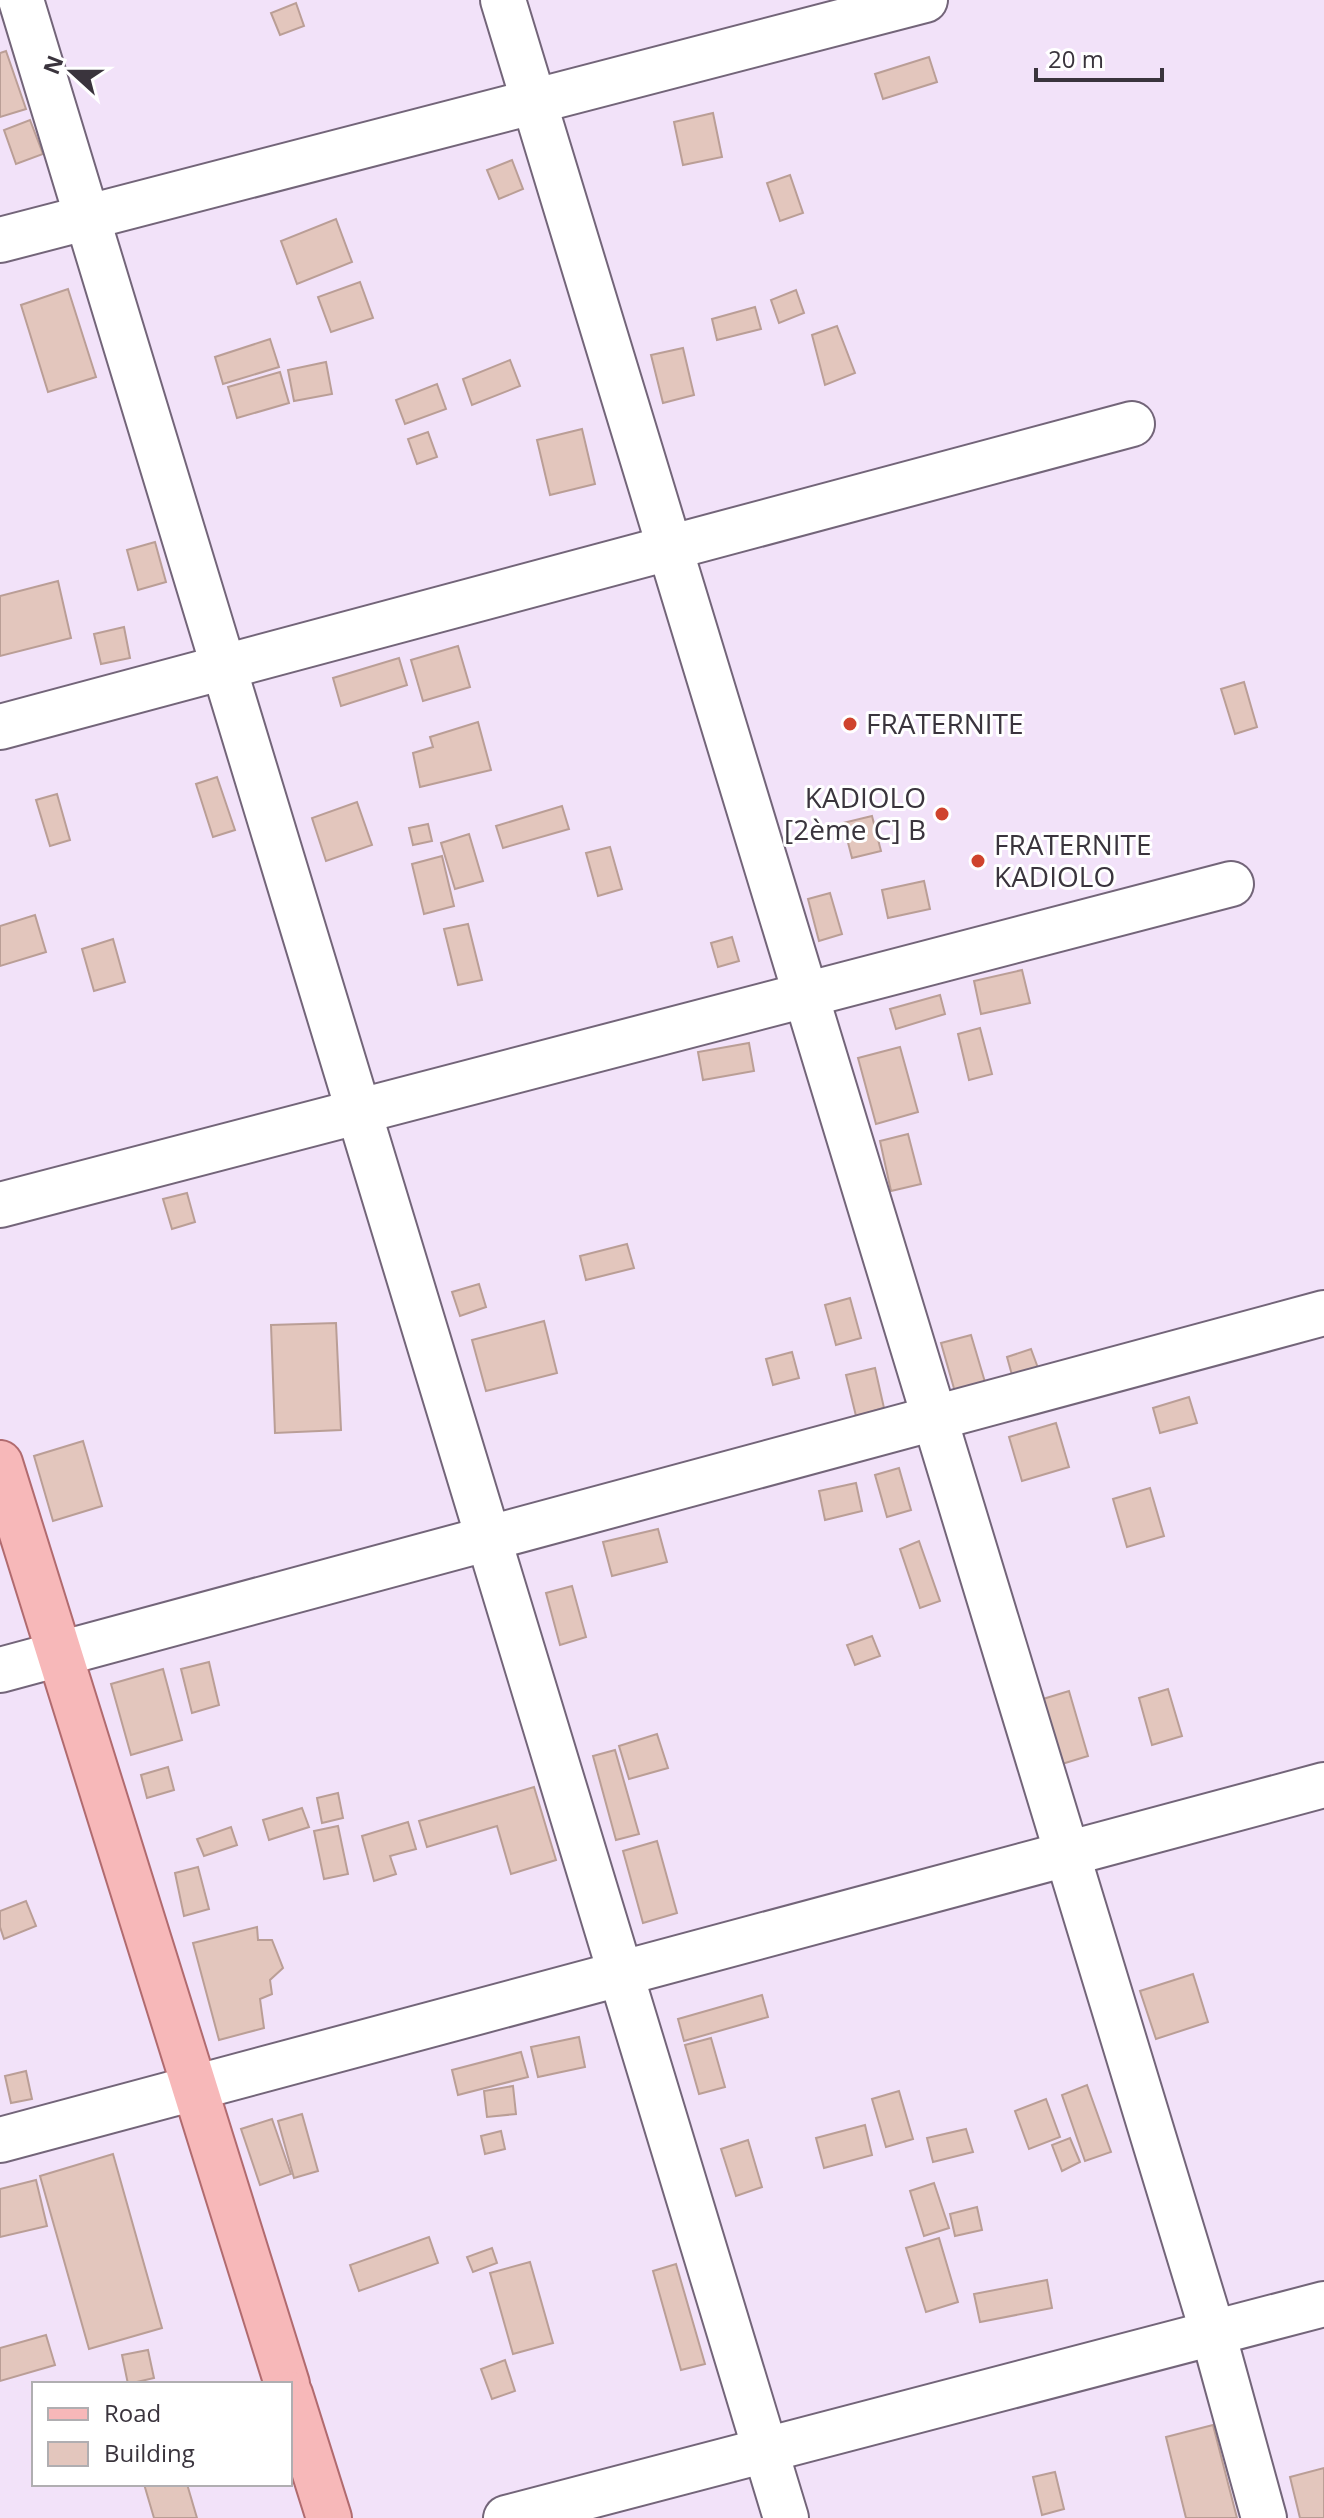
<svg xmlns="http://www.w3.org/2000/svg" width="1324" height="2518" font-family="'Open Sans',sans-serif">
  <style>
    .building { fill: #e3c6bd; stroke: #ba9e96; stroke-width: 2 }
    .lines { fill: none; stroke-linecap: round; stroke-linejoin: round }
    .minor-casing { stroke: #736579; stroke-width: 48 }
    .major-casing { stroke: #b16b6f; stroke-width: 48 }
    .minor { stroke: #fff; stroke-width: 44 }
    .major { stroke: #f7b8b9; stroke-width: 44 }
    .poi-dot { fill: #cf432d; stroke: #fff; stroke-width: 3 }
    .labels { text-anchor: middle; stroke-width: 6; stroke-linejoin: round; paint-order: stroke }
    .poi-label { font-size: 28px; fill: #3a343d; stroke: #fff; text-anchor: start }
  </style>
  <rect width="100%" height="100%" fill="#f2e2f9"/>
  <g class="building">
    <polygon points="296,3 304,26 280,35 271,13"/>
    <polygon points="6,51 26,109 0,117 0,53"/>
    <polygon points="929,57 937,82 883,99 875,74"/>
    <polygon points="713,113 722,157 683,165 674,122"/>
    <polygon points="30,120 43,154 16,164 4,130"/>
    <polygon points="512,160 523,189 499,199 487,170"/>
    <polygon points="790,175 803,213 780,221 767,183"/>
    <polygon points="336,219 352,262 297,284 281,241"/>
    <polygon points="360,282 373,318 331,332 318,297"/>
    <polygon points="68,289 96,377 48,392 21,305"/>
    <polygon points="796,290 804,313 779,323 771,300"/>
    <polygon points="755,307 761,329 717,340 712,319"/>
    <polygon points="837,326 855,373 825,385 812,335"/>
    <polygon points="270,339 279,367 223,384 215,357"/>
    <polygon points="683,348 694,395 663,403 651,355"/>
    <polygon points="510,360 520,386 472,405 463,379"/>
    <polygon points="326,362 332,394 294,401 288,370"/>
    <polygon points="280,372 289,403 237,418 228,387"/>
    <polygon points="437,384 446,409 405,424 396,400"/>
    <polygon points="582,429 595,484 550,495 537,440"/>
    <polygon points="428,432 437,457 417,464 408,439"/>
    <polygon points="155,542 166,582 138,590 127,550"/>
    <polygon points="58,581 71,638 0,656 0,596"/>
    <polygon points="124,627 130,658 101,664 94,634"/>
    <polygon points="458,646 470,687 423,701 411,660"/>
    <polygon points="399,658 407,685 341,706 333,678"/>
    <polygon points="1244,682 1257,727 1235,734 1221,689"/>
    <polygon points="478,722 491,770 420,787 413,753 433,747 430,737"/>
    <polygon points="217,777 235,830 213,837 196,784"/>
    <polygon points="57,794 70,840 50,846 36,800"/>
    <polygon points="357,802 372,845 326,861 312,818"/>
    <polygon points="562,806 569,829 503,848 496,826"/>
    <polygon points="872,816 881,851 852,858 843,823"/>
    <polygon points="428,824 432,841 413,845 409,828"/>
    <polygon points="469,834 483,881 455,889 441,843"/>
    <polygon points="610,847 622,889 598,896 586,853"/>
    <polygon points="442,856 454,906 424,914 412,864"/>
    <polygon points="924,881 930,909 888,918 882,890"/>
    <polygon points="830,893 842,934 819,941 808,899"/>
    <polygon points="35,915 46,952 0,966 0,926"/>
    <polygon points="468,924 482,980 458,985 444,929"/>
    <polygon points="732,937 739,961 718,967 711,943"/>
    <polygon points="113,939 125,982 94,991 82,949"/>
    <polygon points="1022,970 1030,1003 981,1014 974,981"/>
    <polygon points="940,995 945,1014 896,1029 890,1009"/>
    <polygon points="980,1028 992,1074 969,1080 958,1034"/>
    <polygon points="749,1043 754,1071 703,1080 698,1052"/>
    <polygon points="900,1047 918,1112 876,1124 858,1058"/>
    <polygon points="908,1134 921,1184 891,1191 880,1141"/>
    <polygon points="187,1193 195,1222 172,1229 163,1199"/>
    <polygon points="627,1244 634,1268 586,1280 580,1256"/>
    <polygon points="479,1284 486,1307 460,1316 452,1292"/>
    <polygon points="850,1298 861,1338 836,1345 825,1305"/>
    <polygon points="544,1321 557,1373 486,1391 472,1340"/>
    <polygon points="336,1323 341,1430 275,1433 271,1325"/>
    <polygon points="971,1335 985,1382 955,1392 941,1343"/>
    <polygon points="1031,1349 1038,1368 1012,1375 1007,1357"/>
    <polygon points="792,1352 799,1378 773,1385 766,1359"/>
    <polygon points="875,1368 884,1408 856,1416 846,1375"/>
    <polygon points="1189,1397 1197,1423 1160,1433 1153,1408"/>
    <polygon points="1056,1423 1069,1467 1022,1481 1009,1437"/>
    <polygon points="83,1441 102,1506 53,1521 34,1456"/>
    <polygon points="899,1468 911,1510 887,1517 875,1475"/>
    <polygon points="856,1483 862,1511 825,1520 819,1491"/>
    <polygon points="1150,1488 1164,1536 1127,1547 1113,1499"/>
    <polygon points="658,1529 667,1562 612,1576 603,1542"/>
    <polygon points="919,1541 940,1601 920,1608 900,1549"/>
    <polygon points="572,1586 586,1637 560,1645 546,1593"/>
    <polygon points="872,1636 880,1656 855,1665 847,1645"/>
    <polygon points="209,1662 219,1705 192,1713 181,1669"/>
    <polygon points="163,1669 182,1740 131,1755 111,1684"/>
    <polygon points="1168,1689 1182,1736 1152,1745 1139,1698"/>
    <polygon points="1069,1691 1088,1756 1062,1764 1043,1699"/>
    <polygon points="657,1734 668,1768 629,1779 619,1746"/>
    <polygon points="615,1750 639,1834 616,1840 593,1756"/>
    <polygon points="168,1767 174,1790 147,1798 141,1775"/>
    <polygon points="534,1787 556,1860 511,1874 497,1826 427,1847 419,1821"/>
    <polygon points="338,1793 343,1818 322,1823 317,1798"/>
    <polygon points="302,1808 309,1827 269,1840 263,1820"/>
    <polygon points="408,1822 416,1849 390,1856 396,1874 374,1881 362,1836"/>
    <polygon points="338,1826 348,1874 324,1879 314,1831"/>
    <polygon points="231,1827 237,1845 204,1856 197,1839"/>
    <polygon points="657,1841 677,1913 643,1923 623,1851"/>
    <polygon points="198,1867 209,1909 184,1916 175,1873"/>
    <polygon points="26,1901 36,1926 4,1939 0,1927 0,1911"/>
    <polygon points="257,1927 258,1940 272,1940 283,1968 270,1980 272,1994 260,1999 264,2028 219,2040 193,1943"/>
    <polygon points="1193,1974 1208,2022 1156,2039 1140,1991"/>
    <polygon points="762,1995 768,2017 684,2041 678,2019"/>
    <polygon points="579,2037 585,2067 538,2077 531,2047"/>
    <polygon points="711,2038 725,2087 699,2094 685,2045"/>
    <polygon points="521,2052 528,2077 458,2095 452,2070"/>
    <polygon points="26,2071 32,2099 11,2103 5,2076"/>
    <polygon points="1087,2085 1111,2152 1085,2161 1062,2095"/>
    <polygon points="513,2086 516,2114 487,2117 484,2091"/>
    <polygon points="899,2091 913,2139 886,2147 872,2099"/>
    <polygon points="1046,2099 1060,2137 1029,2149 1015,2111"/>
    <polygon points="302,2114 318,2171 294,2178 278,2121"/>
    <polygon points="272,2119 291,2174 260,2185 241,2129"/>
    <polygon points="865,2125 872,2155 824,2168 816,2138"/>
    <polygon points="966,2129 973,2152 933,2162 927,2138"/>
    <polygon points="501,2131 505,2149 485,2154 481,2136"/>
    <polygon points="1070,2138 1080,2162 1062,2171 1052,2145"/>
    <polygon points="748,2140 762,2187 736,2196 721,2149"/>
    <polygon points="113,2154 162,2328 89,2349 40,2176"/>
    <polygon points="36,2180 47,2226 0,2237 0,2189"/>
    <polygon points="934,2183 949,2228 924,2236 910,2191"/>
    <polygon points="977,2207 982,2230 955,2236 950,2214"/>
    <polygon points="429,2237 438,2263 359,2291 350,2265"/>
    <polygon points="939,2238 958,2302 926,2312 906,2248"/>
    <polygon points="492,2248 497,2263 473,2272 467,2257"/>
    <polygon points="530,2262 553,2343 513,2354 490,2273"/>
    <polygon points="676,2264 705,2364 681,2370 653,2271"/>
    <polygon points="1047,2280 1052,2308 980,2322 974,2294"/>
    <polygon points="46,2335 55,2365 0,2381 0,2348"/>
    <polygon points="148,2350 154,2378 128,2384 122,2355"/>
    <polygon points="505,2360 515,2391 492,2399 481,2369"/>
    <polygon points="1213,2425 1237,2518 1186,2518 1166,2437"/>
    <polygon points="1324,2468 1324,2518 1300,2518 1290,2477"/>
    <polygon points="1055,2472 1064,2509 1042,2515 1033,2477"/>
    <polygon points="144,2484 187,2484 197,2518 154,2518"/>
  </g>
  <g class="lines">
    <defs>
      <g id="minor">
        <polyline points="21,0 786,2518"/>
        <polyline points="503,0 1213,2333 1264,2518"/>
        <polyline points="0,240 925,0"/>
        <polyline points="0,727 1132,424"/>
        <polyline points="0,1205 1231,884"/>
        <polyline points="0,1670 1324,1313"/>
        <polyline points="0,2140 1324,1785"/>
        <polyline points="506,2518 1324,2304"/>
      </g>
      <g id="major">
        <polyline points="0,1463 287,2384"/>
        <polyline points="290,2394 329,2518"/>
      </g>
    </defs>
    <use href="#minor" class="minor-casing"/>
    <use href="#major" class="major-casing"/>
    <use href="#minor" class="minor"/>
    <use href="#major" class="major"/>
  </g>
  <g class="poi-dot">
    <circle cx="850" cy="724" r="8"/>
    <circle cx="942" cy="814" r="8"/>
    <circle cx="978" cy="861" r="8"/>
  </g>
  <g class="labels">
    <g class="poi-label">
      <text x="866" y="734">FRATERNITE</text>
      <text x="926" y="808" text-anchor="end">KADIOLO<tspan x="926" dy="32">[2ème C] B</tspan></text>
      <text x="994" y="855">FRATERNITE<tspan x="994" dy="32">KADIOLO</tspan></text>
    </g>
  </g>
  <rect x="32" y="2382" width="260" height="104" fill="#ffffff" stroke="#b0aeb1" stroke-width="2"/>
  <rect x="48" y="2408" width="40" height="12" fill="#f7b8b9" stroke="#b0aeb1" stroke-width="2"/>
  <text x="104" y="2422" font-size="24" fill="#3a343d">Road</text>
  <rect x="48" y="2442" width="40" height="24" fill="#e3c6bd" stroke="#b0aeb1" stroke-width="2"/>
  <text x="104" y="2462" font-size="24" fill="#3a343d">Building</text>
  <g transform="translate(72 72) rotate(291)" stroke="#ffffff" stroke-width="6" paint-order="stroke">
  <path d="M0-6L14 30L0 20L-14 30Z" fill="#3a343d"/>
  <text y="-12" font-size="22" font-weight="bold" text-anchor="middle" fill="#3a343d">N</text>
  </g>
  <path d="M1036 68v12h126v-12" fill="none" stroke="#3a343d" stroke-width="4"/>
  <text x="1048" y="68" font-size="24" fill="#3a343d" stroke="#ffffff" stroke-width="6" paint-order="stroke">20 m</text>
</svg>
